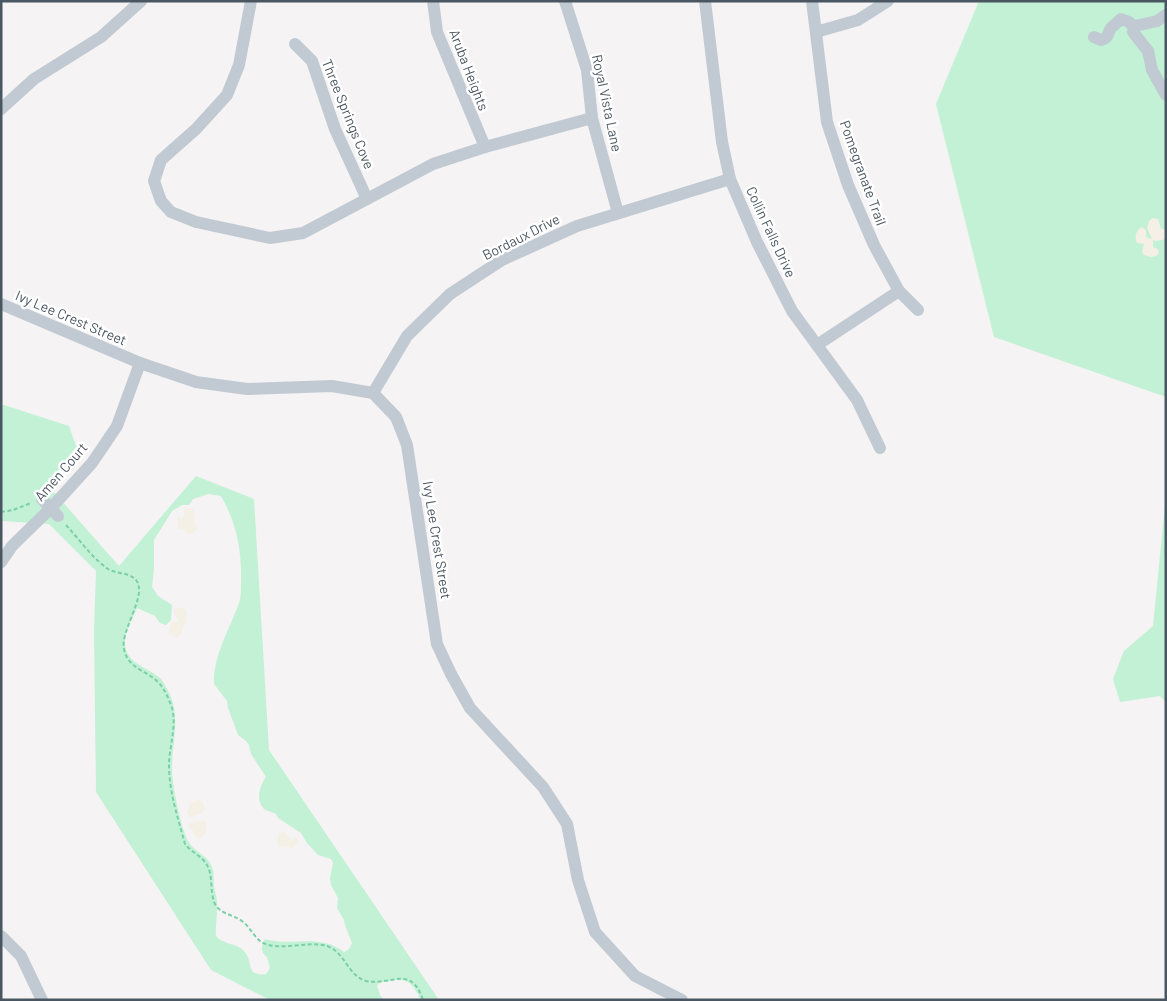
<svg xmlns="http://www.w3.org/2000/svg" width="1167" height="1001" font-family="Barlow,sans-serif">
  <style>
    .green { fill: #c3f1d5; fill-rule: evenodd }
    .sand { fill: #f5f0e5 }
    .lines { fill: none; stroke-linecap: round; stroke-linejoin: round }
    .path { stroke: #7ad0a6; stroke-width: 2; stroke-dasharray: 4 2.5; stroke-linecap: butt }
    .minor { stroke: #c1cad2; stroke-width: 12 }
    .labels { text-anchor: middle; stroke-width: 5; stroke-linejoin: round; paint-order: stroke }
    .street-label { font-size: 14px; fill: #4a5661; stroke: #fff }
  </style>
  <rect width="100%" height="100%" fill="#f5f3f3"/>
  <g class="green">
    <polygon points="979,1 1166,1 1166,397 994,337 936,104"/>
    <path d="M1 404 69 426 79 454 52 490 119 566 196 476 254 499 269 750 439 1000H421C409 976 403 978 379 983L377 986 380 995 384 1000H270L211 970 96 792 94 631 96 571 49 524 1 521ZM208 494 221 496C236 522 242 550 241 580 241 587 241 594 240 600 231 627 213 655 214 684L227 701 228 708 238 735 246 741 249 745 251 754 266 777C260 785 255 800 264 809 267 811 272 812 276 814L278 818 301 833 307 843 318 855 331 859 333 863 330 878 331 885 338 898 337 908 344 920 345 925 352 943 349 949 344 952C319 933 293 947 265 939 261 946 260 952 267 957L270 968 266 974C245 977 254 962 244 951 237 943 223 945 216 936 215 925 218 913 217 902 217 897 215 892 214 887 213 880 215 872 211 865 206 854 193 851 188 841 180 825 173 788 172 771 171 746 181 719 170 695 168 690 164 683 161 679 149 667 126 665 125 643 125 631 133 618 137 608L155 616 160 623 166 625 171 620 172 605 158 596 152 587 154 569V540L172 511 182 505H189L193 499Z"/>
    <polygon points="1166,495 1166,702 1160,696 1120,702 1113,679 1124,651 1153,626"/>
  </g>
  <g class="sand">
    <path d="M1152 218 1158 219 1161 229 1166 230V239L1156 241 1153 240V247L1158 249 1159 253 1156 256 1151 257 1144 255 1142 251 1144 244 1137 243C1134 237 1136 230 1142 227L1146 230V237L1152 239 1147 228 1149 221Z"/>
    <path d="M190 508H193L195 516 194 521 197 529 191 534 187 533 183 529H178C176 525 177 521 179 517L182 520 184 516V509Z"/>
    <path d="M178 607 186 610 187 622 184 624C184 629 181 635 176 638L168 633 171 622H180L174 614V610Z"/>
    <polygon points="198,799 203,802 205,809 202,813 192,817 189,816 187,811 191,803"/>
    <polygon points="203,820 207,825 206,832 200,839 197,838 192,829 190,829 189,824"/>
    <polygon points="283,831 291,840 294,837 298,838 296,846 291,849 286,846 279,847 277,842 279,833"/>
  </g>
  <g class="lines">
    <g class="path">
      <polyline points="1,512 13,510 31,503"/>
      <path d="M66 525C79 539 92 558 108 569 116 574 129 572 136 580 148 595 120 630 124 649 128 669 146 670 158 682 164 688 168 697 171 705 178 724 169 746 169 765 169 792 178 818 185 844 191 852 202 856 207 865 213 875 210 890 214 902 219 914 232 914 242 921 249 926 253 935 260 941 275 953 309 940 327 946 345 952 348 976 366 981 392 986 411 964 423 1000"/>
    </g>
    <g class="minor">
      <polyline points="251,1 239,65 227,95 196,129 161,160 154,181 161,201 171,212 196,222 270,238 303,233 433,164 485,147 592,118"/>
      <polyline points="433,1 437,32 485,147"/>
      <polyline points="565,1 587,70 592,118 618,213"/>
      <polyline points="705,1 722,142 730,179 757,242 792,311 857,400 880,448"/>
      <polyline points="812,1 827,122 848,185 874,245 899,291 918,310"/>
      <polyline points="1166,15 1157,21 1135,26 1133,32 1148,51 1152,70 1166,95"/>
      <polyline points="816,32 858,20 888,1"/>
      <path d="M1094 37 1101 40C1109 38 1107 34 1111 28 1114 25 1118 22 1121 19L1129 22 1134 27"/>
      <polyline points="295,44 312,61 335,129 367,199"/>
      <polyline points="1,109 34,79 101,37 141,1"/>
      <polyline points="1,304 140,363 196,382 247,389 332,386 373,393 396,417 407,445 437,644 451,674 470,708 543,787 567,824 578,880 595,932 635,976 682,1000"/>
      <polyline points="817,345 899,291"/>
      <polyline points="373,393 407,336 450,294 502,260 577,226 730,179"/>
      <polyline points="42,499 58,516"/>
      <polyline points="1,562 12,546 51,508 92,463 117,426 140,363"/>
      <polyline points="1,936 21,956 42,1000"/>
    </g>
  </g>
  <g class="labels">
    <g class="street-label">
      <text transform="translate(469 70) rotate(69)" y="5">Aruba Heights</text>
      <text transform="translate(607 103) rotate(78)" y="5">Royal Vista Lane</text>
      <text transform="translate(348 114) rotate(68)" y="5">Three Springs Cove</text>
      <text transform="translate(863 173) rotate(70)" y="5">Pomegranate Trail</text>
      <text transform="translate(771 232) rotate(65)" y="5">Collin Falls Drive</text>
      <text transform="translate(521 237) rotate(-27)" y="5">Bordaux Drive</text>
      <text transform="translate(71 318) rotate(23)" y="5">Ivy Lee Crest Street</text>
      <text transform="translate(61 472) rotate(-49)" y="5">Amen Court</text>
      <text transform="translate(437 540) rotate(81)" y="5">Ivy Lee Crest Street</text>
    </g>
  </g>
  <rect width="1167" height="1001" fill="none" stroke="#4a5661" stroke-width="5"/>
</svg>
